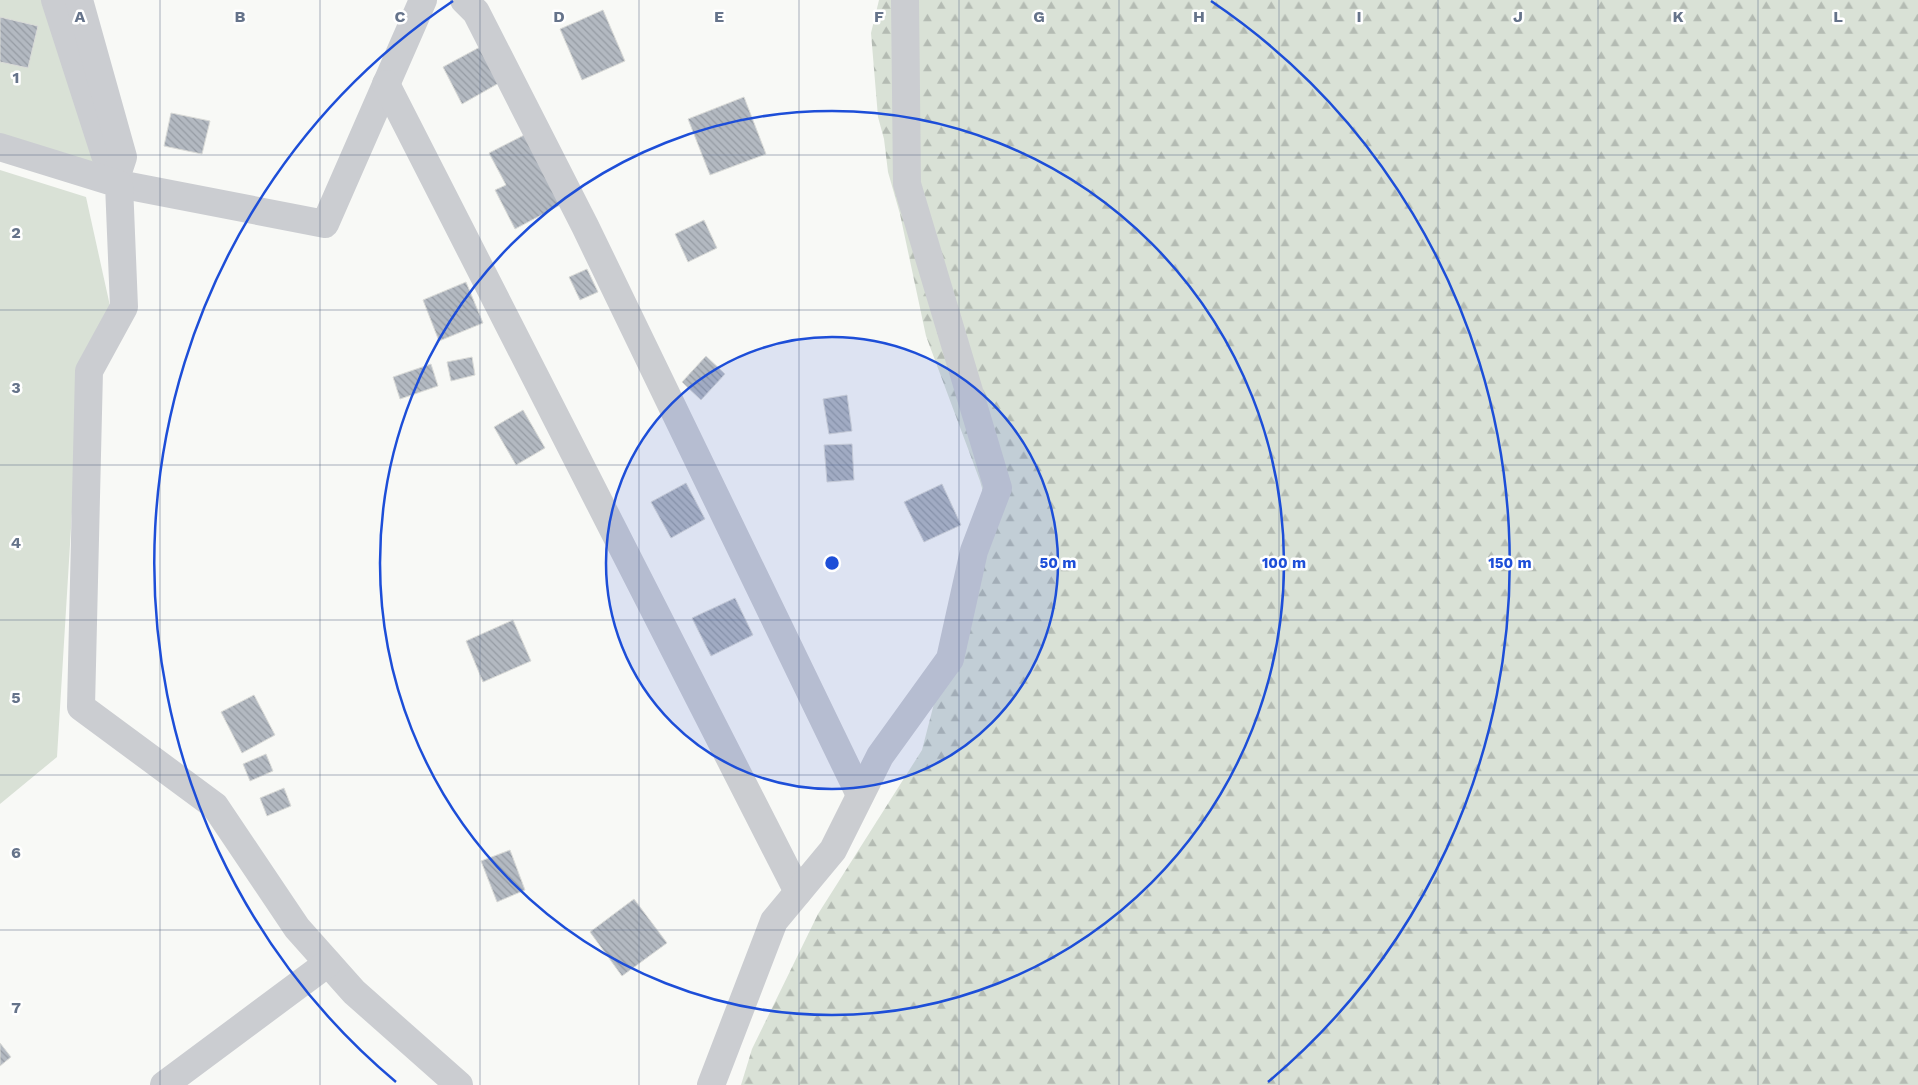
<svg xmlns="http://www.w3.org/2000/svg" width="1918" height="1085" font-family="'Work Sans',sans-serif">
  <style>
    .green { fill: #d9e1d6 }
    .forest { fill: url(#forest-firs) }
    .building { fill: url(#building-back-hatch); stroke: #dadbd8 }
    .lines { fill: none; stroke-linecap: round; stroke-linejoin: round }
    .minor { stroke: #cbcdd1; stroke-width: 28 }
    .grid { fill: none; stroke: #65738a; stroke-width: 1; stroke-opacity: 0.55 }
    .ring { fill: none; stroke: #1d4ed8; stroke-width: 2.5 }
    .grid-label { font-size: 16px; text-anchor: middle; font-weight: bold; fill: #65738a; stroke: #fff; stroke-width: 5; stroke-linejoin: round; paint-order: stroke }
    .centre { fill: #1d4ed8; stroke: #fff; stroke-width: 2.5 }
    .ring-label { font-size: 15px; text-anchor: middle; font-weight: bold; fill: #1d4ed8; stroke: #fff; stroke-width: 5; stroke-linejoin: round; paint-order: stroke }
  </style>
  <defs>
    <pattern id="forest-firs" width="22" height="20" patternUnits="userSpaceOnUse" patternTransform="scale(1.25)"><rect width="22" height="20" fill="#d9e1d6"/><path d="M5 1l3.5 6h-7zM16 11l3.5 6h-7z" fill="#b4bbb3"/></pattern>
    <pattern id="building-back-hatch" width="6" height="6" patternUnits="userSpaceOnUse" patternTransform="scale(1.25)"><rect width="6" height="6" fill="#b3b9c1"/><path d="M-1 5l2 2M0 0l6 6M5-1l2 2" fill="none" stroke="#959ba3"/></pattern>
  </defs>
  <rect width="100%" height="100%" fill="#f8f9f6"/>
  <g class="green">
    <polygon points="0,0 71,0 101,168 0,136"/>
    <polygon points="0,170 86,197 112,315 81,365 57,757 0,804"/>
  </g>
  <polygon class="forest" points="879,0 1918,0 1918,1085 741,1085 752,1049 818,914 922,750 986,502 980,481 926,336 900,214 888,172 884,139 878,117 871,33"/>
  <g class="building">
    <polygon points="603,10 625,61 582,80 560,29"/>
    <polygon points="0,17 38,26 28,68 0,62"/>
    <polygon points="480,47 499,83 462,104 443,67"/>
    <polygon points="744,97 766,154 710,175 688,119"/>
    <polygon points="171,113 210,121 202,154 164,146"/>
    <polygon points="534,130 562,204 515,229 495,190 506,185 489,153"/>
    <polygon points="704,220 717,248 688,262 675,234"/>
    <polygon points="587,269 598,292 580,300 569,277"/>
    <polygon points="466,282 483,323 439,341 423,300"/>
    <polygon points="706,356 725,374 701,400 682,382"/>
    <polygon points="472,357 475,375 451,381 447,362"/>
    <polygon points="431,364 438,386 400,399 393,377"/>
    <polygon points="847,395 852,431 829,434 823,399"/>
    <polygon points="523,410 545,448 516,465 494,427"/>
    <polygon points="852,444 854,480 827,482 824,445"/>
    <polygon points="686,483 705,519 671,538 651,502"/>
    <polygon points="942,484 961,525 924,542 904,502"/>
    <polygon points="735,598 753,635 711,656 692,618"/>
    <polygon points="513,620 531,661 483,682 466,641"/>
    <polygon points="254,695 275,735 242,753 221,712"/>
    <polygon points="266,754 273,771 250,781 243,764"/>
    <polygon points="284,788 291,806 267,816 260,798"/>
    <polygon points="510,850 525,890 497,902 481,861"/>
    <polygon points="634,899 667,943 622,976 590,932"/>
    <polygon points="0,1043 11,1057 0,1066"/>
  </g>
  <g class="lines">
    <g class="minor">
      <polyline points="55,0 105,155"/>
      <polyline points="79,0 123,157 117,175 119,184 325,224 423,0"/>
      <polyline points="464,0 476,12 585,226 860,795"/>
      <polyline points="386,84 798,892"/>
      <polyline points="0,147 119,184 124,307 89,371 81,707 215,806 297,928 354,992 459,1085"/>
      <polyline points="164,1085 328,963"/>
      <polyline points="711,1085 774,921 833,850 880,756 950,659 974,551 998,488 907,184 905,0"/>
    </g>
  </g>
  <path class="grid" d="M160 0V1085M320 0V1085M480 0V1085M639 0V1085M799 0V1085M959 0V1085M1119 0V1085M1279 0V1085M1438 0V1085M1598 0V1085M1758 0V1085M0 155H1918M0 310H1918M0 465H1918M0 620H1918M0 775H1918M0 930H1918"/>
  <circle cx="832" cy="563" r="226" fill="#1d4ed8" fill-opacity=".12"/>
  <g class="ring">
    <circle cx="832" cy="563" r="226"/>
    <circle cx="832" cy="563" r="452"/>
    <path d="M396 1082A678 678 0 0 1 453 1M1211 1A678 678 0 0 1 1268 1082"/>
  </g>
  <g class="grid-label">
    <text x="80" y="22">A</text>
    <text x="240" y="22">B</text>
    <text x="400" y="22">C</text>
    <text x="559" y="22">D</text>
    <text x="719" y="22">E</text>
    <text x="879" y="22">F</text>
    <text x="1039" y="22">G</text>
    <text x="1199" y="22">H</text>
    <text x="1359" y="22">I</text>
    <text x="1518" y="22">J</text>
    <text x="1678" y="22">K</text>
    <text x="1838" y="22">L</text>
    <text x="16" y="83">1</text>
    <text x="16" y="238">2</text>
    <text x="16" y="393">3</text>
    <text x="16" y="548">4</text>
    <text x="16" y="703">5</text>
    <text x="16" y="858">6</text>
    <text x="16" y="1013">7</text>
  </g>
  <circle cx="832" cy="563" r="8" class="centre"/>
  <g class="ring-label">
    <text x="1058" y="568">50 m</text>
    <text x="1284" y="568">100 m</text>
    <text x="1510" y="568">150 m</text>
  </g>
</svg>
